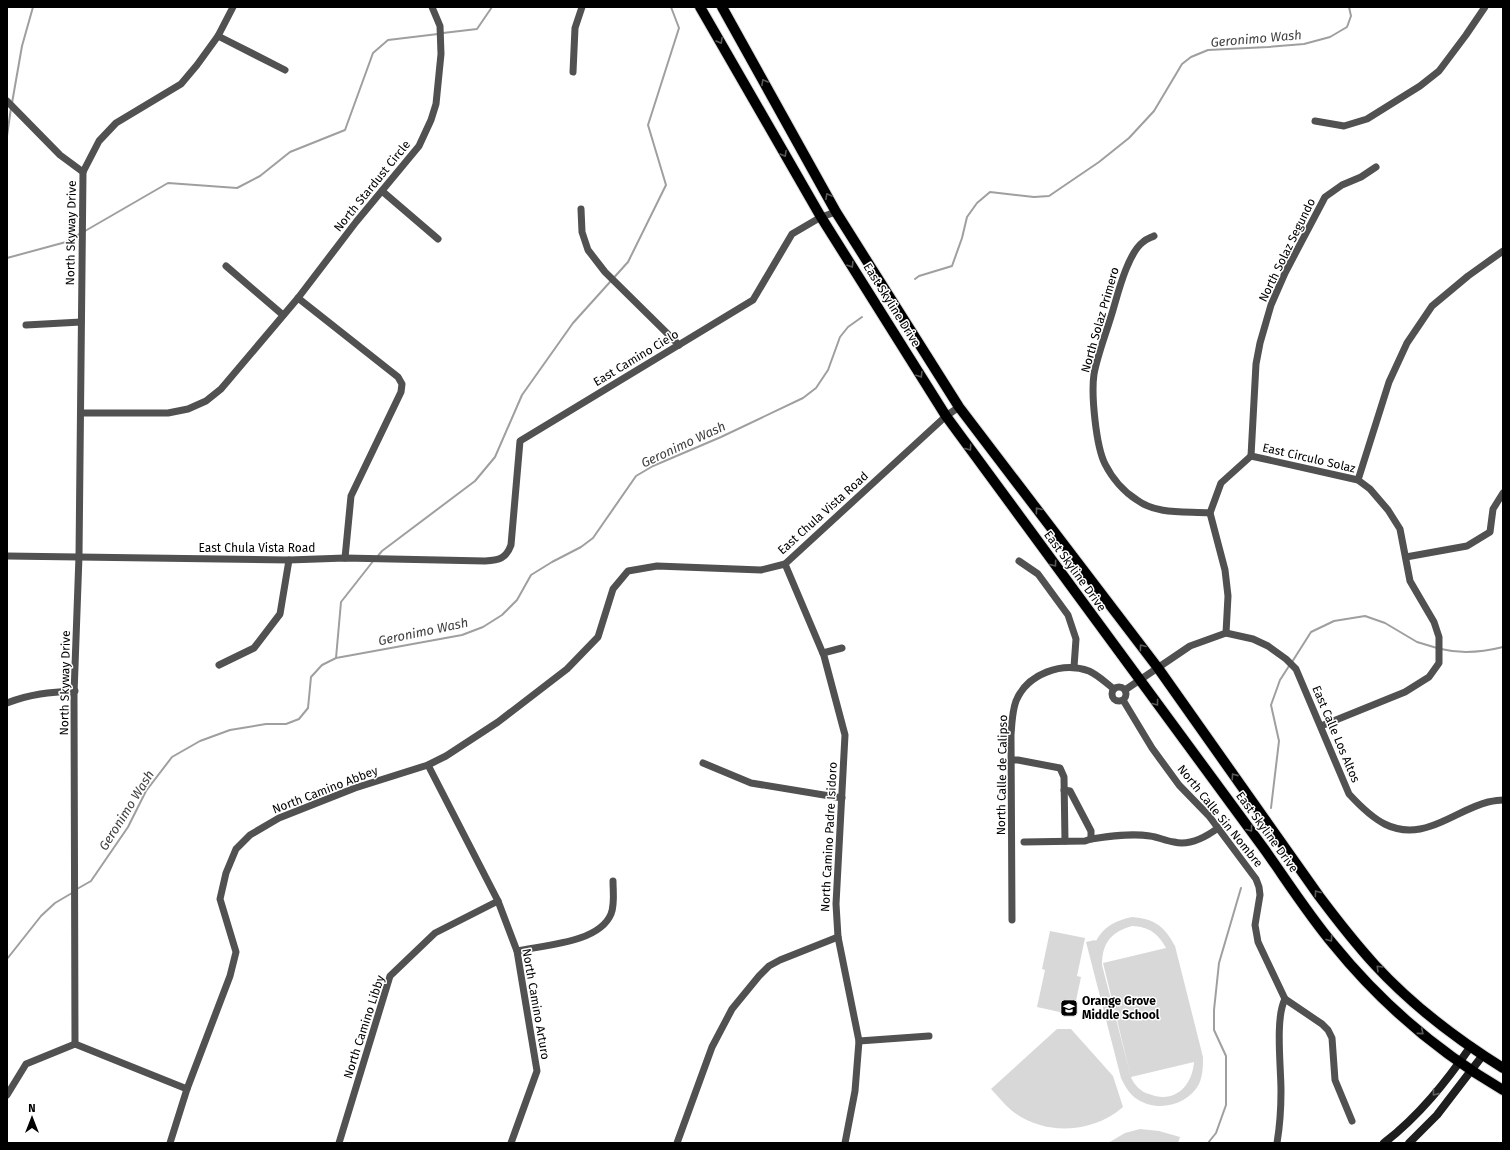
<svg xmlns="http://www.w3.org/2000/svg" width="1510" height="1150" font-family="'Fira Sans',sans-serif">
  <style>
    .green { fill: #d8d8d8; fill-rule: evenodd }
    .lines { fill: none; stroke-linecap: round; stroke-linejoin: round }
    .stream { stroke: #9f9f9f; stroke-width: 2 }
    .primary-casing { stroke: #dbdbdb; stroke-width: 12 }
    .street { stroke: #515151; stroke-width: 7 }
    .secondary { stroke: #1e1e1e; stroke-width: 8 }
    .primary { stroke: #000; stroke-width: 10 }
    .oneway { stroke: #595959 }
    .oneway2 { stroke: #626262 }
    .labels { text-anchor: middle; stroke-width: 3; stroke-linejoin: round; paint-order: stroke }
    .street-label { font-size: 12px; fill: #000; stroke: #fff }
    .poi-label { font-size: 12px; font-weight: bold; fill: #000; stroke: #fff; text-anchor: start }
    .water-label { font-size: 13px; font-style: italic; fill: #404040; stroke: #fff }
  </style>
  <rect width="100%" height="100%" fill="#fff"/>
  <g class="green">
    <path d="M1132 917C1155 919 1164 926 1175 946L1203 1057C1203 1066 1203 1075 1199 1084 1188 1105 1157 1113 1137 1099 1129 1094 1125 1086 1121 1078L1086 942 1095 940 1096 941C1104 926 1117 920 1132 917ZM1132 926C1149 927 1158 933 1166 948L1194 1059 1166 948 1103 963 1131 1077 1102 965C1102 943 1111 932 1132 926ZM1194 1062C1192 1087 1174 1104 1149 1094 1141 1092 1134 1085 1131 1077Z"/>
    <polygon points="1050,931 1085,938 1077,976 1081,977 1073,1015 1037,1007 1045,970 1042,969"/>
    <path d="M1057 1029H1071L1113 1076 1123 1107C1118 1111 1113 1115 1107 1118 1077 1134 1038 1132 1011 1110 1004 1104 998 1096 991 1089Z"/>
    <polygon points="1140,1129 1159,1131 1180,1137 1178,1143 1108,1143 1125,1133"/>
  </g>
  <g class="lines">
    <g class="stream">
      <polyline points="443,33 477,29 492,7"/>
      <polyline points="12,103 22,46 33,7"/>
      <polyline points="7,136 11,108"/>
      <polyline points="85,231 168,183 237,188 260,176 290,152 345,130 373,53 388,40 438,34"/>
      <polyline points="7,258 66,242 81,233"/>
      <polyline points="915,279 919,276 952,266 962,238 967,217 977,203 990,192 1034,197 1049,196 1099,162 1129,138 1154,111 1182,64 1191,57 1208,50 1268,47 1304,44 1330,37 1347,27 1351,16 1349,7"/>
      <polyline points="377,557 382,551 475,481 495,457 522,395 573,323 628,262 666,185 648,125 679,28 671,7"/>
      <path d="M1441 649C1461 654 1483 652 1503 647"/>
      <polyline points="336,658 341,602 374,560"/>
      <polyline points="1292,662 1311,632 1334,621 1365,616 1385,623 1417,642 1437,648"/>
      <polyline points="1271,808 1279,741 1271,705 1280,680 1289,666"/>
      <polyline points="77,889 91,881 128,827 146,791 172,757 200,741 230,730 266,724 286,724 299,719 308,708 311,677 322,665 336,658 462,635 483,627 502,615 517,600 531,575 552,562 581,547 593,538 636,476 653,466 721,437 803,398 816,388 828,370 840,337 848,327 862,317"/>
      <polyline points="7,959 41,916 55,903 72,893"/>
      <polyline points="1208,1143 1216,1133 1226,1105 1226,1056 1214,1030 1214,1010 1219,963 1241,888"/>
    </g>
    <defs>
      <g id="primary">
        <path d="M700 7 821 217 946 416 1265 850C1287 881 1308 914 1333 944 1380 1002 1438 1052 1503 1090"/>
        <path d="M722 7 836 212 959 407 1158 668 1319 896C1337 920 1355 943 1375 965 1411 1004 1458 1040 1503 1068"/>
      </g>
    </defs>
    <use href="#primary" class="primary-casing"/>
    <g class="street">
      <polyline points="218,36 285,70"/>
      <polyline points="573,72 575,28 582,7"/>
      <polyline points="7,101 60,155 83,172"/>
      <polyline points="1315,121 1344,126 1367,119 1420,86 1439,71 1466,35 1485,7"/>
      <polyline points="382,191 438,239"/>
      <polyline points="581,209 582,232 588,250 605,272 679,345"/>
      <path d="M1154 236C1150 238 1146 239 1143 242 1128 253 1118 293 1113 310 1107 331 1098 353 1094 374 1091 395 1096 446 1105 464 1112 478 1124 492 1137 500 1157 515 1186 511 1210 513"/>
      <polyline points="226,266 283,315"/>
      <polyline points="298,298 398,377 402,384 401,392 351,496 345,558"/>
      <polyline points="26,325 81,322"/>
      <polyline points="82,413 168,413 188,409 206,401 221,389 298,298 356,222 419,146 431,120 436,104 441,54 440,26 432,7"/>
      <polyline points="1251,456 1358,480 1370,489 1388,510 1400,529 1410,581 1434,622 1439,637 1439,663 1429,677 1405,692 1321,726"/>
      <polyline points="1251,456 1256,364 1260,343 1271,305 1285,273 1325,197 1342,185 1361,177 1376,167"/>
      <polyline points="1358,480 1389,382 1407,343 1432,306 1468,276 1503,251"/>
      <path d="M7 556 289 560 345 558 485 561C499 560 506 559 511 545L520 441 753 300 792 234 821 217 836 212"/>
      <polyline points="1406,557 1467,546 1490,532 1493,509 1503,493"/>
      <polyline points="1019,561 1038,574 1068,615 1076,639 1074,667"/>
      <polyline points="785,564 824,656 845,735 836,904 838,937 859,1041 855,1091 845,1143"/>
      <polyline points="1226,633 1228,596 1225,570 1210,513 1221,483 1251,456"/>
      <polyline points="823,653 842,648"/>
      <polyline points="219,665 254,648 280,614 289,560"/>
      <circle cx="1119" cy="694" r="7"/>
      <path d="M1125 690 1190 646 1226 633 1253 639 1268 646 1286 659 1296 669 1349 794C1372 819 1395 839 1431 826 1450 820 1468 807 1488 802 1493 801 1498 800 1503 800"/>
      <path d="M1123 700 1152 748 1179 785 1209 816 1256 879 1259 887 1260 895 1255 925 1258 942 1285 999C1275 1018 1281 1067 1281 1091 1281 1108 1280 1125 1277 1143"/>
      <path d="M7 703C30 694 50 692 75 691"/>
      <polyline points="1011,760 1018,760 1060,768 1064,777 1065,841"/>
      <polyline points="703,763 751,783 842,798"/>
      <polyline points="428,765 498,901 517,951 537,1071 511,1143"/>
      <polyline points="1064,790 1070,791 1091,831 1091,839"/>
      <path d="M1024 842 1085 841 1091 839C1110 836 1131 833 1150 836 1158 837 1166 841 1174 842 1190 846 1206 837 1218 828"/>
      <path d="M1012 920 1011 735C1012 723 1012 712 1016 701 1027 674 1062 661 1089 671 1098 675 1106 683 1114 689"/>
      <path d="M517 951C544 945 599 943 611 914 615 904 613 892 613 881"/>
      <polyline points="1285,999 1322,1024 1328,1030 1332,1038 1335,1080 1352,1121"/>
      <polyline points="859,1041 929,1036"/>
      <polyline points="75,1044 74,694 79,556 83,172 99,141 116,123 181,84 197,65 218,36 233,7"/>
      <polyline points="75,1044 187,1089"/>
      <polyline points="7,1095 26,1064 75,1044"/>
      <polyline points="170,1143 187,1089 230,976 236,952 220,899 226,873 236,849 250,835 279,818 355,788 428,765 446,756 498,722 567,669 598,637 613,589 628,571 657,566 761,570 785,564 946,416 959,407"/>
      <polyline points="339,1143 390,976 435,933 498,901"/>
      <polyline points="677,1143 712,1047 732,1009 759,976 769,966 780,960 838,937"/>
    </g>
    <g class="secondary">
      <path d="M1384 1143C1419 1116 1446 1082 1471 1046"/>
      <polyline points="1409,1143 1437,1115 1483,1055"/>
    </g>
    <use href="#primary" class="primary"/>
  </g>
  <defs><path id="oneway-chevron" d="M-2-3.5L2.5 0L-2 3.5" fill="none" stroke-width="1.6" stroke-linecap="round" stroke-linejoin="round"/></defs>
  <g class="oneway">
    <use href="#oneway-chevron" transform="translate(720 41) rotate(60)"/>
    <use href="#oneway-chevron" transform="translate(764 82) rotate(-119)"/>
    <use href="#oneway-chevron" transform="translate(784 154) rotate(60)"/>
    <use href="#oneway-chevron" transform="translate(828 196) rotate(-119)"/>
    <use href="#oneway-chevron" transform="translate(851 265) rotate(58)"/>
    <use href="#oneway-chevron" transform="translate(920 375) rotate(58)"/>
    <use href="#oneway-chevron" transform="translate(969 448) rotate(54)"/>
    <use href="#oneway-chevron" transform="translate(1038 510) rotate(-127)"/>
    <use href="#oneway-chevron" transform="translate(1054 564) rotate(54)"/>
    <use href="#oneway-chevron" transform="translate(1142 647) rotate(-127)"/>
    <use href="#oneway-chevron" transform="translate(1156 703) rotate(53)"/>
    <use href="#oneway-chevron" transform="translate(1234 776) rotate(-125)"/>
    <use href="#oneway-chevron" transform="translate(1250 829) rotate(53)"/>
    <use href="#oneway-chevron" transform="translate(1317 893) rotate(-126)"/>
    <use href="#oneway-chevron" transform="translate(1330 939) rotate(54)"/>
    <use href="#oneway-chevron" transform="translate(1379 968) rotate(-135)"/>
    <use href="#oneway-chevron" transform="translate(1421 1032) rotate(40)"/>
  </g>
  <use class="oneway2" href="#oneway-chevron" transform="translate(1435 1093) rotate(129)"/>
  <defs>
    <symbol id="school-square" viewBox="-11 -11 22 22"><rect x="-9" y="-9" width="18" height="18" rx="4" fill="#000" stroke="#fff"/><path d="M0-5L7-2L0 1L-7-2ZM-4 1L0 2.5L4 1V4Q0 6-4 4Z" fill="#fff"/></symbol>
  </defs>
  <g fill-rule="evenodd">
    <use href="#school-square" x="1059" y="998" width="20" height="20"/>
  </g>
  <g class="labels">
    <g class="street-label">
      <text transform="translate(372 186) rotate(-51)" y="4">North Stardust Circle</text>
      <text transform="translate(71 233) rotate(-89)" y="4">North Skyway Drive</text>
      <text transform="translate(1287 250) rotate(-64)" y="4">North Solaz Segundo</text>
      <text transform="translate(892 305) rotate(58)" y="4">East Skyline Drive</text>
      <text transform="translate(1100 320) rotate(-74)" y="4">North Solaz Primero</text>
      <text transform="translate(636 358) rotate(-31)" y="4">East Camino Cielo</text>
      <text transform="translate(1309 458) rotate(13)" y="4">East Circulo Solaz</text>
      <text transform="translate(823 513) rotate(-42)" y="4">East Chula Vista Road</text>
      <text x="257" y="552">East Chula Vista Road</text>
      <text transform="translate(1075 571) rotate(54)" y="4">East Skyline Drive</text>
      <text transform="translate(65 683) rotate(-89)" y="4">North Skyway Drive</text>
      <text transform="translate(1336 734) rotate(67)" y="4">East Calle Los Altos</text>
      <text transform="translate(1002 775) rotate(-89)" y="4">North Calle de Calipso</text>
      <text transform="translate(325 790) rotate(-21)" y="4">North Camino Abbey</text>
      <text transform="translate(1220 816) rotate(51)" y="4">North Calle Sin Nombre</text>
      <text transform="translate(1267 832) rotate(54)" y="4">East Skyline Drive</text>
      <text transform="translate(829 837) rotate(-87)" y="4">North Camino Padre Isidoro</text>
      <text transform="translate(536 1004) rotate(80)" y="4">North Camino Arturo</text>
      <text transform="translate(364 1027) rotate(-72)" y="4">North Camino Libby</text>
    </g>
    <g class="poi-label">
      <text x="1082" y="1005">Orange Grove<tspan x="1082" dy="14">Middle School</tspan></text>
    </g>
    <g class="water-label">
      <text transform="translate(1256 38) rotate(-5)" y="5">Geronimo Wash</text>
      <text transform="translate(683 444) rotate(-25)" y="5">Geronimo Wash</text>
      <text transform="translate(423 631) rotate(-12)" y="5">Geronimo Wash</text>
      <text transform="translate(126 810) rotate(-58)" y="5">Geronimo Wash</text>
    </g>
  </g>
  <rect width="1510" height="1150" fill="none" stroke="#000000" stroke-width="16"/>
  <g transform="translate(32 1118)" stroke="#ffffff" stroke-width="3" paint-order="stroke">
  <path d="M0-3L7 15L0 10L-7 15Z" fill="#000000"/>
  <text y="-6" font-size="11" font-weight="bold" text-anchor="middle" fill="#000000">N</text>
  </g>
</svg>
